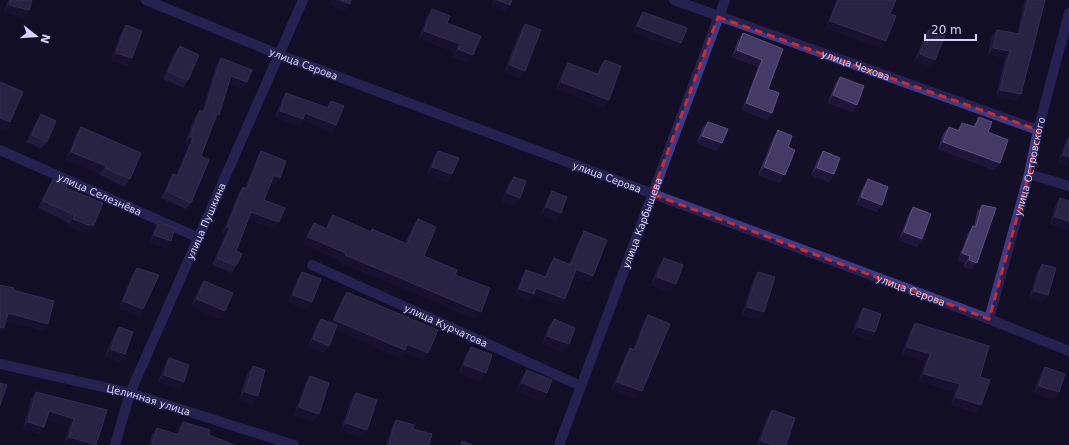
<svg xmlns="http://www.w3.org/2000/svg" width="1069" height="445" font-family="'DejaVu Sans',sans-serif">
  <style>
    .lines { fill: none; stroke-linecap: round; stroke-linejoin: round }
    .minor { stroke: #3d3a85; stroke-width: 10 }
    .wall { fill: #312854 }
    .shaded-wall { fill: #1d163a }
    .building { fill: #433a66; stroke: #5a527e }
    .marked { fill: none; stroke: #d62828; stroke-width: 3; stroke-dasharray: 8 5; stroke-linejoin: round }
    .labels { text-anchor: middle; stroke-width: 3; stroke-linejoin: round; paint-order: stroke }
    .street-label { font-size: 10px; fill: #d9d4ff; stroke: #130f26 }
  </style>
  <rect width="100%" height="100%" fill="#130f26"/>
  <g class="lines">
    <g class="minor">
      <path id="s1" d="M146 0 280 55 989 319 1069 351"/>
      <path id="s2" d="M674 0 1038 130"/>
      <path id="s3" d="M0 150 199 238"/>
      <polyline points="1029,174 1069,186"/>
      <path id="s4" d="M312 265 581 386"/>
      <path id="s5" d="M989 319 1029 174 1038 130 1069 13"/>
      <path id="s6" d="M0 364 130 393 294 445"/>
      <path id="s7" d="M115 445 130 393 303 0"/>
      <path id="s8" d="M559 445 725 0"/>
    </g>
  </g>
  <g class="wall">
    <polygon points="8,0 32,0 29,10 24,18 4,12"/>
    <polygon points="494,0 512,0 505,11 492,6"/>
    <polygon points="836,0 896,0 890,14 881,48 826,28"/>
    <polygon points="1025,0 1045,0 1021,94 1016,101 996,96 1005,58 988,54 992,36 997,30 1017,34"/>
    <polygon points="432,9 447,23 481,36 468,62 453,57 455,52 419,38 427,16"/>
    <polygon points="643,12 677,49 633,32 639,18"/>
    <polygon points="525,24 525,71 520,78 504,72 520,31"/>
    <polygon points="126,25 132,58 127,66 111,60 121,33"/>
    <polygon points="929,29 930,68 914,62 924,37"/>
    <polygon points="743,33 783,49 768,89 772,113 767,120 742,110 758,67 732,57 738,40"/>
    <polygon points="180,46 188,80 183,88 163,79 174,53"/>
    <polygon points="221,58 242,89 229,84 215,122 214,122 201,156 191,203 186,209 161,198 169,181 173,174 176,175 189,145 185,143 195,117 200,110 202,111 216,65"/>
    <polygon points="605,60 604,107 556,89 563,70 568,63 597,74 600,67"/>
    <polygon points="840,77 857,105 852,112 828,103 835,84"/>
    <polygon points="286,93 326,108 331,101 336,125 331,132 303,120 299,126 275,117 282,99"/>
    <polygon points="41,114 47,142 41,149 26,142 36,122"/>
    <polygon points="979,117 988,132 994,170 938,149 943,134 949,127 957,130 962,123 973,126"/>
    <polygon points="708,122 717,151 697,143 702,129"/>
    <polygon points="81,127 130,179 124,187 100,175 100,174 66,160 76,134"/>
    <polygon points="778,130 788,147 780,183 758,175 773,138"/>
    <polygon points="1069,136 1069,166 1058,162 1065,143"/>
    <polygon points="261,151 275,184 271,183 264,200 279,222 274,229 248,219 236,251 236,266 232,273 212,265 225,235 222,234 238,194 243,187 245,188 257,158"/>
    <polygon points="438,151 452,174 447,182 427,174 433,158"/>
    <polygon points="823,151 834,174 829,182 811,175 818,159"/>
    <polygon points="514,177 520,198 514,205 502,201 508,184"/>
    <polygon points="53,179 66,188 94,225 89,232 83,232 68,226 69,223 38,208 48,187"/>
    <polygon points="868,179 882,205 877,212 856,204 863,187"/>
    <polygon points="552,191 561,213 556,220 541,214 547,199"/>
    <polygon points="1060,198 1069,201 1069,230 1050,224 1055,206"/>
    <polygon points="982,205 972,269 964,267 965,263 958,260 968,233 973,226 974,226 977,212"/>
    <polygon points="913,207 922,239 917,247 899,240 908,215"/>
    <polygon points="333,215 370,231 372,229 405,243 413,226 418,219 424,256 455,275 476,319 340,262 341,260 303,244 309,230 314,223 326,228 328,222"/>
    <polygon points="159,222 171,241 166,248 149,242 154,230"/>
    <polygon points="584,231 589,282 574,277 565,299 561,305 533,295 529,301 515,295 522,276 526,270 545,276 549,265 554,258 569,264 580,238"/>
    <polygon points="664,258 676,284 670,292 651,285 658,266"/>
    <polygon points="1042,264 1048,295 1042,302 1029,298 1037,272"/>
    <polygon points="137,268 143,309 139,316 119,308 132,275"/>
    <polygon points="302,272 307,310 288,302 297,279"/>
    <polygon points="758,272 759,320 742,315 753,280"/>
    <polygon points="204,281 225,311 220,319 191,306 199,288"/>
    <polygon points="347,292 428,353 423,360 404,352 400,358 336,330 324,353 308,347 316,326 321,319 331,323 342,299"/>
    <polygon points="863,308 875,332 870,340 852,334 858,316"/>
    <polygon points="648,315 636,399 611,390 625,356 630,348 633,349 643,323"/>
    <polygon points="554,319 564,352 542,344 548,327"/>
    <polygon points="915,323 980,377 981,405 976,413 951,404 955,392 919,381 925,362 902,354 910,331"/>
    <polygon points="119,327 125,354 120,362 105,356 114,335"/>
    <polygon points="471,347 481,381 459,373 466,354"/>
    <polygon points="169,358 179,389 158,382 164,366"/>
    <polygon points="253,366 258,396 252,404 239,400 247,374"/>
    <polygon points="1045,367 1059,392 1054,400 1034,393 1040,374"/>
    <polygon points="527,370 547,393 542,401 516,391 522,377"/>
    <polygon points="310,376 313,422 294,415 305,384"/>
    <polygon points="36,392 107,410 96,445 64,445 69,426 46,419 39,434 23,429 31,399"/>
    <polygon points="356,393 362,437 341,430 351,400"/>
    <polygon points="772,410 786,445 757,445 767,417"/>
    <polygon points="396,420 413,429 429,445 386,445 392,427"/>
    <polygon points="183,422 209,435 235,445 149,445 152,434 157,428 177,434 179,428"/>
  </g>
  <g class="shaded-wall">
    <polygon points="331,0 340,0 350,4 344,11 328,5"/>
    <polygon points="496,0 510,5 505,11 492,6"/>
    <polygon points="9,5 29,10 24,18 4,12"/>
    <polygon points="830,21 886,41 881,48 826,28"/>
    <polygon points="637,26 681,43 677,49 633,32"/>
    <polygon points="424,31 460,44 455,52 419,38"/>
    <polygon points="993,48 1010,51 1005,58 988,54"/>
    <polygon points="458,49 473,55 468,62 453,57"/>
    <polygon points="737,50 762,60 758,67 732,57"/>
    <polygon points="116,53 132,58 127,66 111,60"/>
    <polygon points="920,54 935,60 930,68 914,62"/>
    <polygon points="510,65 525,71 520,78 504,72"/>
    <polygon points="231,76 247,82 242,89 227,83"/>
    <polygon points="561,82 609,100 604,107 556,89"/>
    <polygon points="1000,90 1021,94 1016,101 996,96"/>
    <polygon points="833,95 857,105 852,112 828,103"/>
    <polygon points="746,103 772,113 767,120 742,110"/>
    <polygon points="280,111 305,113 336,125 331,132 303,120 299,126 275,117"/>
    <polygon points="217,114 219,115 215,122 212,121"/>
    <polygon points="0,118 10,122 4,130 0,128"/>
    <polygon points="702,136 722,143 717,151 697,143"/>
    <polygon points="190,137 193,138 189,145 185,143"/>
    <polygon points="943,142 1000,163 994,170 938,149"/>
    <polygon points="71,152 106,166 100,174 66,160"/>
    <polygon points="1063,155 1069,157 1069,166 1058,162"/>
    <polygon points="432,167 452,174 447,182 427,174"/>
    <polygon points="764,167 785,175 780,183 758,175"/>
    <polygon points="817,168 834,174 829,182 811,175"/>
    <polygon points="274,175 280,178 275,184 269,182"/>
    <polygon points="507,193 520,198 514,205 502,201"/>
    <polygon points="861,197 882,205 877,212 856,204"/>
    <polygon points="546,207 561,213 556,220 541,214"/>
    <polygon points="251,212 279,222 274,229 246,218"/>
    <polygon points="1055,217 1069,221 1069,230 1050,224"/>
    <polygon points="73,219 94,225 89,232 83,232 68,226"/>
    <polygon points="227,227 230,228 225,235 222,234"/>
    <polygon points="904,232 922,239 917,247 899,240"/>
    <polygon points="154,235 171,241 166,248 149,242"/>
    <polygon points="308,237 346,253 341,260 303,244"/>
    <polygon points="962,253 970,256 965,263 958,260"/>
    <polygon points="345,255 481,312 476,319 340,262"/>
    <polygon points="969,260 977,263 972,269 964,267"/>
    <polygon points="576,269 593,276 589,282 572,276"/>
    <polygon points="657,277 676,284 670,292 651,285"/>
    <polygon points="536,288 565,299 561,305 533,295 529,301 515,295 519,289"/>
    <polygon points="1034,291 1048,295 1042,302 1029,298"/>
    <polygon points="293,295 312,302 307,310 288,302"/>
    <polygon points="197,299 225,311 220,319 191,306"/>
    <polygon points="123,301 143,309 139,316 119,308"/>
    <polygon points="747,307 764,312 759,320 742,315"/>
    <polygon points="8,313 48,324 43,331 3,320"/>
    <polygon points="334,320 407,344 428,353 423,360 404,352 400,358 329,327"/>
    <polygon points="0,327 4,328 0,334"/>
    <polygon points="858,327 875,332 870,340 852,334"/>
    <polygon points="547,336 569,344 564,352 542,344"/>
    <polygon points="313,339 329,346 324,353 308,347"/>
    <polygon points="907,347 930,354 925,362 902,354"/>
    <polygon points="111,349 125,354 120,362 105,356"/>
    <polygon points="464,365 486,373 481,381 459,373"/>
    <polygon points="924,374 960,384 955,392 919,381"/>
    <polygon points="164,375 184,382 179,389 158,382"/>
    <polygon points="617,382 642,391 636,399 611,390"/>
    <polygon points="522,383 547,393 542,401 516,391"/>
    <polygon points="1039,386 1059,392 1054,400 1034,393"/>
    <polygon points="245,392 258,396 252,404 239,400"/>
    <polygon points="956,397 981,405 976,413 951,404"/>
    <polygon points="299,407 319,414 313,422 294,415"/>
    <polygon points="49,411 74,419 69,426 44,418"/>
    <polygon points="28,422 44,427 39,434 23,429"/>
    <polygon points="346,423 367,430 362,437 341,430"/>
    <polygon points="69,437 96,445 64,445"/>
    <polygon points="761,441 774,445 759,445"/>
  </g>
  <g class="building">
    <polygon points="11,0 32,0 29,10 9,5"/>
    <polygon points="340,0 351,0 350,4"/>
    <polygon points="497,0 512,0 510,5"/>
    <polygon points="838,0 896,0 890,14 896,16 886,41 830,21"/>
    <polygon points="1028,0 1045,0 1021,94 1000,90 1010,51 993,48 997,30 1019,34"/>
    <polygon points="432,9 450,16 447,23 481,36 473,55 458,49 460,44 424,31"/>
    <polygon points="643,12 687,28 681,43 637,26"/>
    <polygon points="525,24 541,30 525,71 510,65"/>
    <polygon points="126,25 142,31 132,58 116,53"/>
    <polygon points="929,29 945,35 935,60 920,54"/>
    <polygon points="743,33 783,49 768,89 779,93 772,113 746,103 762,60 737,50"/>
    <polygon points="180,46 199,55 188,80 168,72"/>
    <polygon points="221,58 252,70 247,82 231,76 219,115 217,114 201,156 209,160 191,203 166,191 173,174 178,176 193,138 190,137 200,110 204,112"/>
    <polygon points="605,60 621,66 609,100 561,82 568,63 598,74"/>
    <polygon points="840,77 864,86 857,105 833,95"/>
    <polygon points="1,82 23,92 10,122 0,118 0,84"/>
    <polygon points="286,93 328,108 331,101 344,106 336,125 305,113 303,119 280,111"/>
    <polygon points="41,114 56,121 47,142 32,135"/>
    <polygon points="979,117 992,122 988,132 1008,140 1000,163 943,142 949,127 959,131 962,123 975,127"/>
    <polygon points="708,122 728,129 722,143 702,136"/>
    <polygon points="81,127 141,153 130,179 105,168 106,166 71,152"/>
    <polygon points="778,130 792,136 788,147 795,150 785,175 764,167"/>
    <polygon points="1069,138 1069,157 1063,155"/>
    <polygon points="261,151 286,161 280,178 274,175 264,200 285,208 279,222 251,212 236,251 242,254 236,266 217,258 230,228 227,227 243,187 247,189"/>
    <polygon points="438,151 459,158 452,174 432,167"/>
    <polygon points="823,151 840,158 834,174 817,168"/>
    <polygon points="514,177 526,181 520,198 507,193"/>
    <polygon points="53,179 67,186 66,188 103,203 94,225 88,225 73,219 75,215 43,201"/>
    <polygon points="868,179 888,187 882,205 861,197"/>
    <polygon points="552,191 567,197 561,213 546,207"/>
    <polygon points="1060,198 1069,201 1069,221 1055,217"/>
    <polygon points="982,205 996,208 977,263 969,260 970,256 962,253 973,226 976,227"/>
    <polygon points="913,207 931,214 922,239 904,232"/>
    <polygon points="333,215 371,232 372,229 407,244 418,219 436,227 424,256 457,270 455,275 490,288 481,312 345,255 346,253 308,237 314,223 327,229"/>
    <polygon points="159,222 175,228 171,241 154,235"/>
    <polygon points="584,231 607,240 593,276 576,269 565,299 536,288 534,294 519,289 526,270 546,277 554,258 571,265"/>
    <polygon points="664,258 683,265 676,284 657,277"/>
    <polygon points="1042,264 1056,268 1048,295 1034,291"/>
    <polygon points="137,268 159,275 143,309 123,301"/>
    <polygon points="302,272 321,279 312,302 293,295"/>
    <polygon points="758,272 775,277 764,312 747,307"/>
    <polygon points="204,281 233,293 225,311 197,299"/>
    <polygon points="0,285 14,288 13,290 54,301 48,324 8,313 4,328 0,327"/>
    <polygon points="347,292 438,330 428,353 407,344 405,350 334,320"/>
    <polygon points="863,308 881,314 875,332 858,327"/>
    <polygon points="648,315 670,324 642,391 617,382 630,348 635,350"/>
    <polygon points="321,319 337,325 329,346 313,339"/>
    <polygon points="554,319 575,328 569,344 547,336"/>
    <polygon points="915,323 989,346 980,377 990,380 981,405 956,397 960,384 924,374 930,354 907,347"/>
    <polygon points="119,327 133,332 125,354 111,349"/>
    <polygon points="471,347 492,355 486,373 464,365"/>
    <polygon points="169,358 189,365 184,382 164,375"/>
    <polygon points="253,366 265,370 258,396 245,392"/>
    <polygon points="1045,367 1065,374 1059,392 1039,386"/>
    <polygon points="527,370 552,380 547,393 522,383"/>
    <polygon points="310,376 329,383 319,414 299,407"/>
    <polygon points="0,383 7,385 0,405"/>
    <polygon points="36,392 107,410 96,445 69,437 74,419 49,411 44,427 28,422"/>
    <polygon points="356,393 377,400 367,430 346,423"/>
    <polygon points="772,410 795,418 786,445 774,445 761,441"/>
    <polygon points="396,420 414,425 413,429 432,434 429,445 392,445 389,444"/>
    <polygon points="183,422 210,430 209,435 235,445 152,445 157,428 179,435"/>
    <polygon points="462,441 472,445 461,445"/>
  </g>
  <path d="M0 0H1069V445H0ZM718 17 1038 130 1029 174 989 319 652 194Z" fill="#130f26" fill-opacity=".55" fill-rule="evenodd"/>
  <path class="marked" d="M718 17 1038 130 1029 174 989 319 652 194Z"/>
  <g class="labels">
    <g class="street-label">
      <text dy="4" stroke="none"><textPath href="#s1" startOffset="170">улица Серова</textPath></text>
      <text dy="4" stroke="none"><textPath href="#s2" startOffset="193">улица Чехова</textPath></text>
      <text dy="4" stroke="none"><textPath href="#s5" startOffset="158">улица Островского</textPath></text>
      <text dy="4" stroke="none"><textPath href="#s1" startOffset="494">улица Серова</textPath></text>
      <text dy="4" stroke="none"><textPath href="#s3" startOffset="109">улица Селезнёва</textPath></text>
      <text dy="4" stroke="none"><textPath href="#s7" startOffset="242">улица Пушкина</textPath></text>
      <text dy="4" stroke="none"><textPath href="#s8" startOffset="237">улица Карбышева</textPath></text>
      <text dy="4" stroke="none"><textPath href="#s1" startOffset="818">улица Серова</textPath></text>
      <text dy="4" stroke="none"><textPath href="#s4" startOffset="147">улица Курчатова</textPath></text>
      <text dy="4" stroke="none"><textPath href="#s6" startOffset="153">Целинная улица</textPath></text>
    </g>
  </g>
  <g transform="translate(36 36) rotate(107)" stroke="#130f26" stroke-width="3" paint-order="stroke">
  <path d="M0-3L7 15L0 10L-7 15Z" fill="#d9d4ff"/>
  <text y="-6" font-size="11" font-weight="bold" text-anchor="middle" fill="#d9d4ff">N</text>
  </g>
  <path d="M925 34v6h51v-6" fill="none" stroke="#d9d4ff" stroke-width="2"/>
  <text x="931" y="34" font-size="12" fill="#d9d4ff" stroke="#130f26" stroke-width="3" paint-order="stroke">20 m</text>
</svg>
